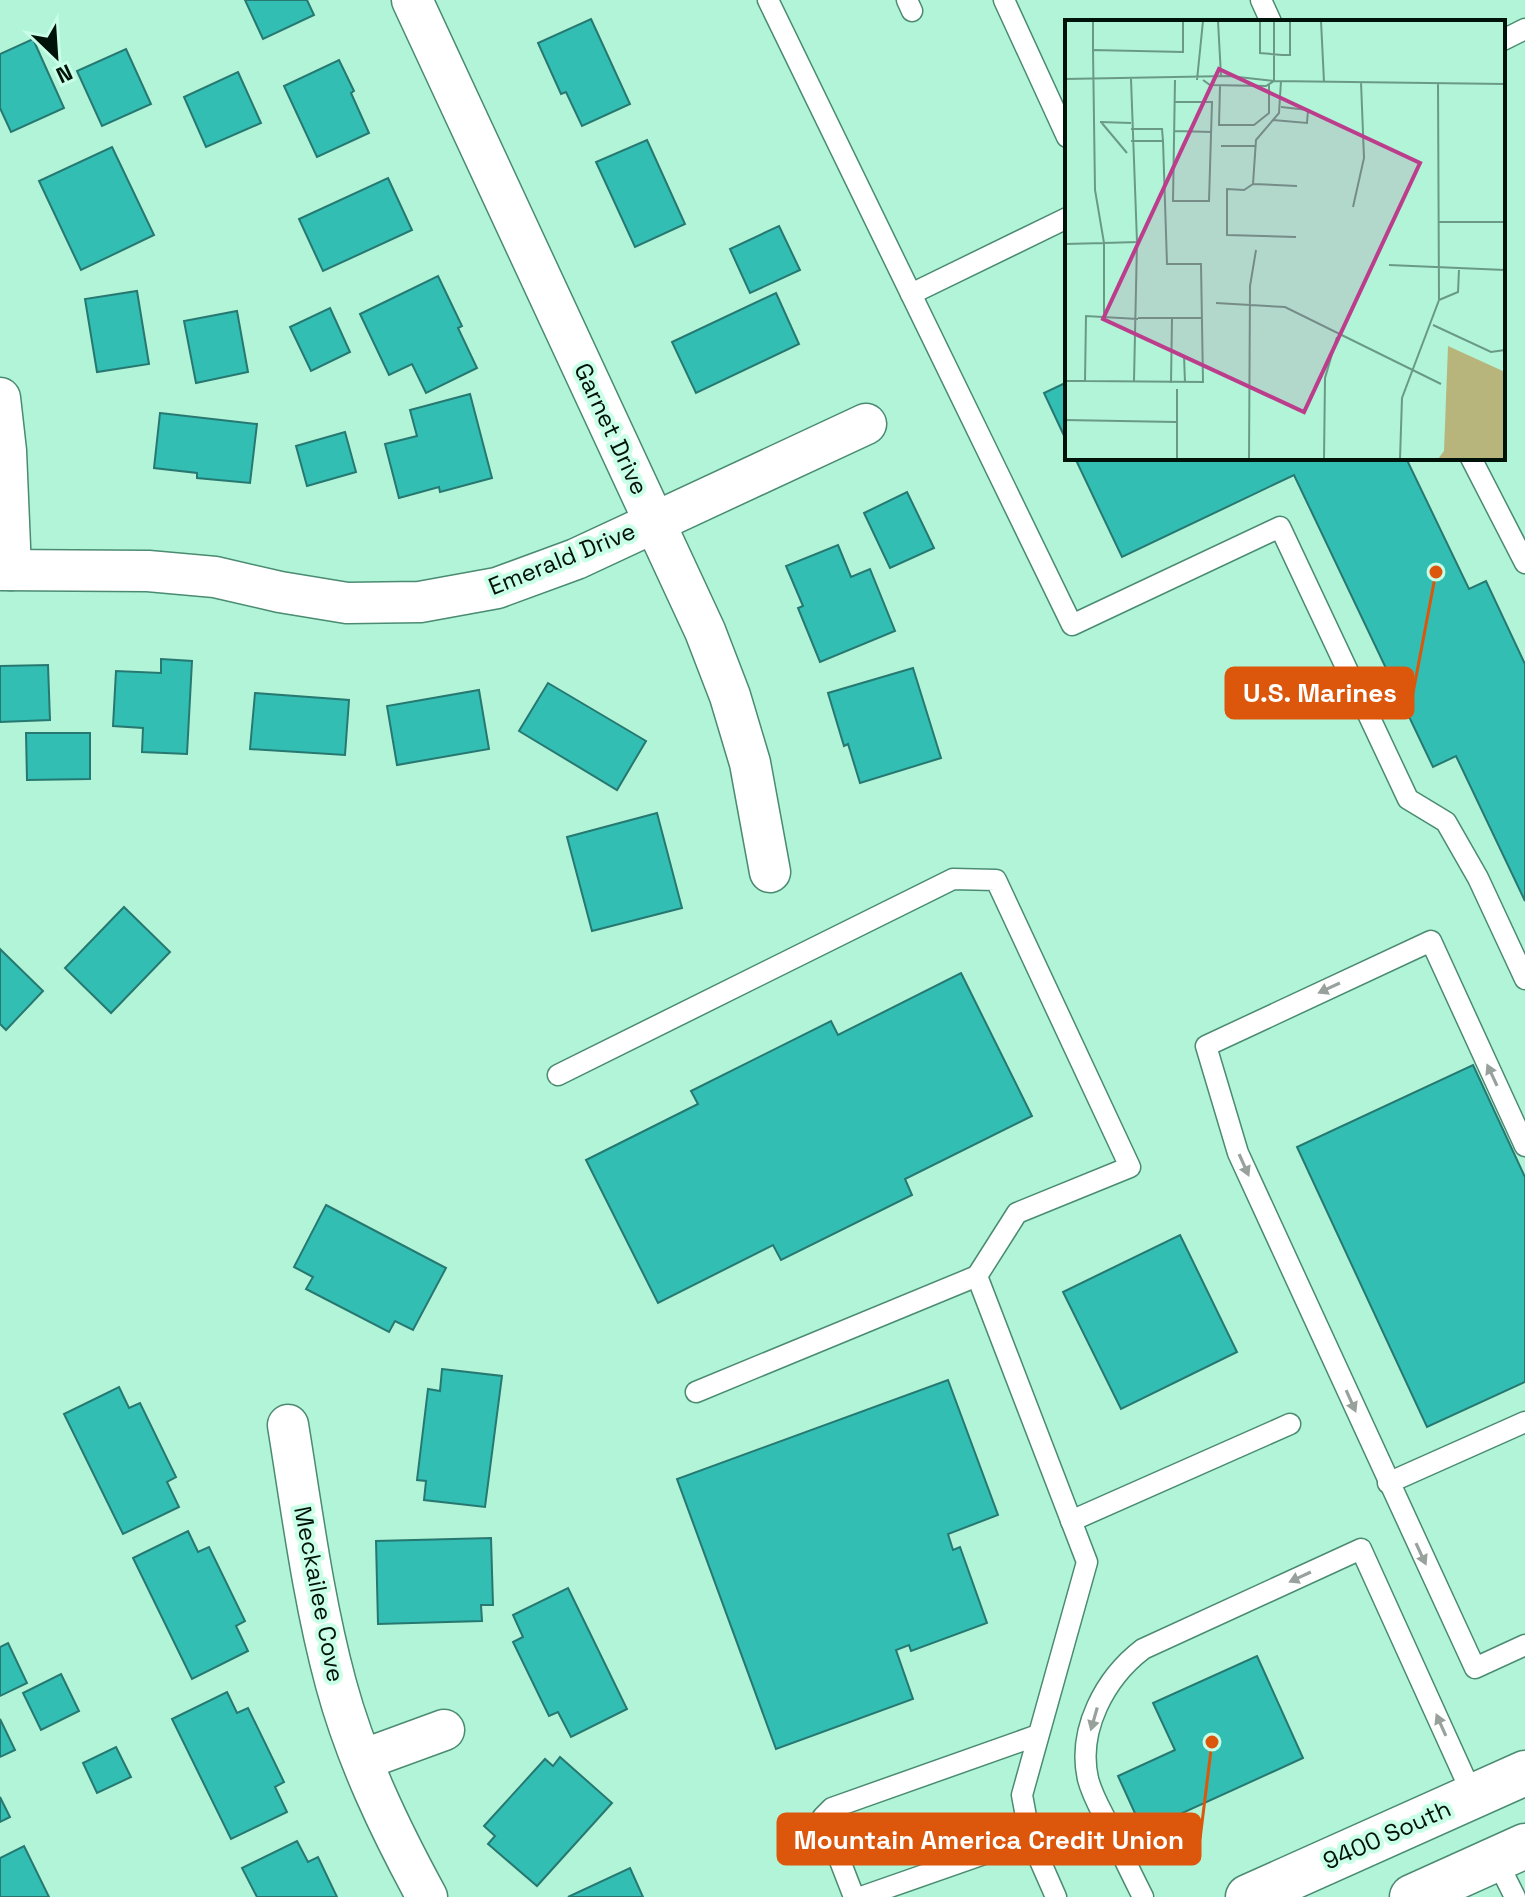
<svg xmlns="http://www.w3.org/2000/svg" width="1525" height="1897" font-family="'Space Grotesk',sans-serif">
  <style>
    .building { fill: #32beb2; stroke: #277871; stroke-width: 2 }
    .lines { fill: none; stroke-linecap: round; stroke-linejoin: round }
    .lane-casing { stroke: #4a8b72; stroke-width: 23 }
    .street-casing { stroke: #4a8b72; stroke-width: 43 }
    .secondary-casing { stroke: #4a8b72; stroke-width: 47 }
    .lane { stroke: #fff; stroke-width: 20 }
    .street { stroke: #fff; stroke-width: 40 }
    .secondary { stroke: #fff; stroke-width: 44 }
    .oneway { fill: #99a19d }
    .labels { text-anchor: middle; stroke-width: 8; stroke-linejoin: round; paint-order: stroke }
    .street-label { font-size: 24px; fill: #00130a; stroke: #c9fee7 }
    .inset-road { fill: none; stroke: #6a9a86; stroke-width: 2 }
    .view { fill: #bc3d8b; fill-opacity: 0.15; stroke: #bc3d8b; stroke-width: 4 }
    .inset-edge { fill: none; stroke: #00130a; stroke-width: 4 }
    .leader { fill: none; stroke: #dc560c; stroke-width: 3 }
    .callout-dot { fill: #dc560c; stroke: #c9fee7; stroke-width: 3 }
    .callout { fill: #dc560c; stroke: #dc560c; stroke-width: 3 }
    .callout-label { font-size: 26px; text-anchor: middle; font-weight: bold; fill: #fff }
  </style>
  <rect width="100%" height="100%" fill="#b1f4d8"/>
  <g class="building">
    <polygon points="245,0 307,0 314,15 263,39"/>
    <polygon points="591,19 630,104 582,126 566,92 561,94 538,43"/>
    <polygon points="33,39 64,108 11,132 0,108 0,54"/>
    <polygon points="126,49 151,104 102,126 77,71"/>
    <polygon points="339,60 354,91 351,93 369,133 317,157 284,86"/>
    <polygon points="238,72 261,123 206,147 184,97"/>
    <polygon points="647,140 685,224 635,247 596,162"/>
    <polygon points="112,147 154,235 81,270 39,181"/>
    <polygon points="388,178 412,230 323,271 299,219"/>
    <polygon points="779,226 800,270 750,293 730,249"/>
    <polygon points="438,276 462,326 458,328 477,368 426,393 412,364 389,375 360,314"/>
    <polygon points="137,291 149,364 97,372 85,299"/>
    <polygon points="776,293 799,344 696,393 672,342"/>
    <polygon points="330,308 350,352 311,371 290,327"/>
    <polygon points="237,311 248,372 196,383 184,321"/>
    <polygon points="1067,382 1067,442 1044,393"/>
    <polygon points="470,394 492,478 440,492 439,487 399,498 385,444 417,436 410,410"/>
    <polygon points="160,413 257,424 250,483 197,478 197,473 154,468"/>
    <polygon points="345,432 356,472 307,486 296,446"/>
    <polygon points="1075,458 1406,458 1469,589 1486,581 1525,664 1525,901 1456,756 1433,767 1294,475 1122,557"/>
    <polygon points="907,492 934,548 890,568 864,513"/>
    <polygon points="838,545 851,577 870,569 895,631 820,662 798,608 803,606 786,566"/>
    <polygon points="161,659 192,661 187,754 142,752 143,728 113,726 116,671 161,673"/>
    <polygon points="48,665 50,720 0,722 0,666"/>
    <polygon points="913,668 941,758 860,783 848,744 844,746 828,693"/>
    <polygon points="548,683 646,741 617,790 519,731"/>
    <polygon points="479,690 489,749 397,765 387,706"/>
    <polygon points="255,693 349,700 345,755 250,749"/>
    <polygon points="26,733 90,733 90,779 27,780"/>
    <polygon points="657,813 682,908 592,931 567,837"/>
    <polygon points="124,907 170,952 111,1013 65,968"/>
    <polygon points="0,949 43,991 6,1030 0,1024"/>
    <polygon points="961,973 1032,1116 905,1179 912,1195 781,1260 773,1245 658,1303 586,1160 698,1104 691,1091 831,1021 838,1035"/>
    <polygon points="1473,1065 1525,1177 1525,1382 1427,1427 1297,1147"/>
    <polygon points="326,1205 446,1268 413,1330 395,1321 389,1332 306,1289 313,1277 294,1267"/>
    <polygon points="1180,1235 1237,1352 1121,1409 1063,1292"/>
    <polygon points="442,1369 502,1376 485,1507 424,1500 426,1481 417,1480 428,1389 440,1391"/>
    <polygon points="948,1380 998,1515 948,1534 953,1550 960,1547 987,1623 911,1651 909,1645 896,1650 913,1699 776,1749 677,1479"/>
    <polygon points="119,1387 129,1408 140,1403 176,1477 167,1482 179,1507 123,1534 64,1414"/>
    <polygon points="188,1531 198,1552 209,1547 245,1621 236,1626 248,1651 192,1679 133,1558"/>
    <polygon points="491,1538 493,1605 481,1605 482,1621 378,1624 376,1541"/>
    <polygon points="568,1588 627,1709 571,1737 558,1712 549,1716 513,1642 523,1637 513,1615"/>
    <polygon points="8,1643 27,1683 0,1696 0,1647"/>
    <polygon points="1257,1656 1303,1758 1143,1831 1118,1776 1175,1750 1153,1703"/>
    <polygon points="61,1674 79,1711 41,1730 23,1693"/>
    <polygon points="227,1692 237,1713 248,1708 284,1782 275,1787 287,1812 231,1839 172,1719"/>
    <polygon points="0,1719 15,1750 0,1757"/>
    <polygon points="116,1747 131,1777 97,1793 83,1763"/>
    <polygon points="560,1757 612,1803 537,1886 488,1844 495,1836 484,1826 545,1759 553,1766"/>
    <polygon points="0,1797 10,1817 0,1822"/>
    <polygon points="297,1841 308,1862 318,1857 337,1897 257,1897 242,1868"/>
    <polygon points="24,1846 49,1897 0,1897 0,1858"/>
    <polygon points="630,1868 643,1897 568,1897"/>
  </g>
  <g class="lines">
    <defs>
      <g id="lane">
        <polyline points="768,0 1072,625 1280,527 1408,799 1446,822 1478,878 1525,979"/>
        <polyline points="907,0 912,11"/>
        <polyline points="1004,0 1067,137"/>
        <polyline points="1261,0 1271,22"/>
        <polyline points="1503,40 1525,29"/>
        <polyline points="911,294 1067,218"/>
        <polyline points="1471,458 1525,563"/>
        <polyline points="558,1075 953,879 996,880 1130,1167 1017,1213 977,1276 1087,1562 1022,1795 1030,1838 1056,1897"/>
        <polyline points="1525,1146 1431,941 1206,1046 1238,1153 1475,1668 1525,1645"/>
        <polyline points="696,1392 977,1276"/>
        <polyline points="1388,1483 1525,1422"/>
        <polyline points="1071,1521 1290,1424"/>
        <polyline points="1496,1859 1515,1897"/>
        <polyline points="854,1897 823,1817 832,1808 1038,1735"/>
        <polyline points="861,1897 1030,1838"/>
        <path d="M1143 1897C1131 1873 1119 1849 1108 1824 1101 1810 1092 1795 1088 1779 1077 1730 1105 1678 1143 1649L1361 1549 1473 1796"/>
      </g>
      <g id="street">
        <polyline points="412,0 705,631 730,696 750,763 770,872"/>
        <polyline points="0,398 6,451 11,570"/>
        <polyline points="0,570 148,571 215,577 280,592 347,603 420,602 497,588 576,559 866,424"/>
        <path d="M288 1425C302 1511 313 1599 336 1684 356 1758 390 1829 427 1897"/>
        <polyline points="362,1760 444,1730"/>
      </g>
      <g id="secondary">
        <polyline points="1248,1897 1525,1773"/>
        <polyline points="1412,1897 1525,1846"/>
      </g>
    </defs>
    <use href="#lane" class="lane-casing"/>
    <use href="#street" class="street-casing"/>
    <use href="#secondary" class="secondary-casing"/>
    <use href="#lane" class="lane"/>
    <use href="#street" class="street"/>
    <use href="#secondary" class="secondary"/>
  </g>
  <defs><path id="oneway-solid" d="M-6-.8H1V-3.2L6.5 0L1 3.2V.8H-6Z" transform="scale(2)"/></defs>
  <g class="oneway">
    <use href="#oneway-solid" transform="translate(1329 988) rotate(155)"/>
    <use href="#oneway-solid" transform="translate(1492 1075) rotate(-115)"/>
    <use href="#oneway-solid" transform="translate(1244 1165) rotate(66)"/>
    <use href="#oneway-solid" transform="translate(1351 1401) rotate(66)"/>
    <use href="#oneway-solid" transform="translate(1421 1554) rotate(65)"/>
    <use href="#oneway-solid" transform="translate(1300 1577) rotate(155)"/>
    <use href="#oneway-solid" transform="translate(1094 1719) rotate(106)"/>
    <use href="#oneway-solid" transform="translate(1441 1725) rotate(-114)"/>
  </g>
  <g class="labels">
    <g class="street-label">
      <text transform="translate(611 429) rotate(65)" y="8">Garnet Drive</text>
      <text transform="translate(562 559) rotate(-22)" y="8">Emerald Drive</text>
      <text transform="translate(319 1594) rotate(79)" y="8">Meckailee Cove</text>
      <text transform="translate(1387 1835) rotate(-24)" y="8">9400 South</text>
    </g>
  </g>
  <g transform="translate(1065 20)">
    <rect width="440" height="440" fill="#b1f4d8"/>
    <path d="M383 326 440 352V439H373L379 431Z" fill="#b7b57c"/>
    <path class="inset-road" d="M28 1V30M153 1 156 56M195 1V33L217 35H225V1M256 1 259 62M0 59 164 56 209 61M66 59 72 222 39 223 30 170 28 30 118 32V1M132 60 138 1M138 60 145 65 201 66 209 61 440 64M209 61V1M216 61 214 93 191 120 188 164 179 170 162 169V215L231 217M155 66 154 105H189L204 93V64M110 82H147L144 181H108L110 60M208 100 242 103 243 90 216 87M35 102 66 103M36 102 62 133M66 109H97L98 121M110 111 147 112M156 126H191M188 164 232 166M288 187 299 138 296 62M374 202H440M0 224 39 223V295M324 245 440 250M374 280 393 272 394 250M151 283 220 287 376 364M73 298H107L106 363M107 298H137M368 305 426 332 440 330M119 335 120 363M0 361H20L21 296 73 299M20 361 138 362 136 244H102L98 121H66M69 361 72 222M112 369V439M0 400 111 402M184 439 185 266 191 230M259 439 260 358 272 317M335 439 337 378 374 280 373 63"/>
    <path class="view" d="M154 49 355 143 239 392 38 299Z"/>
    <rect width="440" height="440" class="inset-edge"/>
  </g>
  <path class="leader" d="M1436 572L1413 693M1212 1742L1200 1839"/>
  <g class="callout-dot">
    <circle cx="1436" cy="572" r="8"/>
    <circle cx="1212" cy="1742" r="8"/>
  </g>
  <g class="callout">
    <rect x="1226" y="668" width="187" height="50" rx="8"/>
    <rect x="778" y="1814" width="422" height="50" rx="8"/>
  </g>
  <g class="callout-label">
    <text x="1320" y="702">U.S. Marines</text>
    <text x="989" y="1849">Mountain America Credit Union</text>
  </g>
  <g transform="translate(56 56) rotate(155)" stroke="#c9fee7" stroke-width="6" paint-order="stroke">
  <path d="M0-6L14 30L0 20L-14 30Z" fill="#00130a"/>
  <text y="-12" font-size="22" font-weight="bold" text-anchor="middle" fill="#00130a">N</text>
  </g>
</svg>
